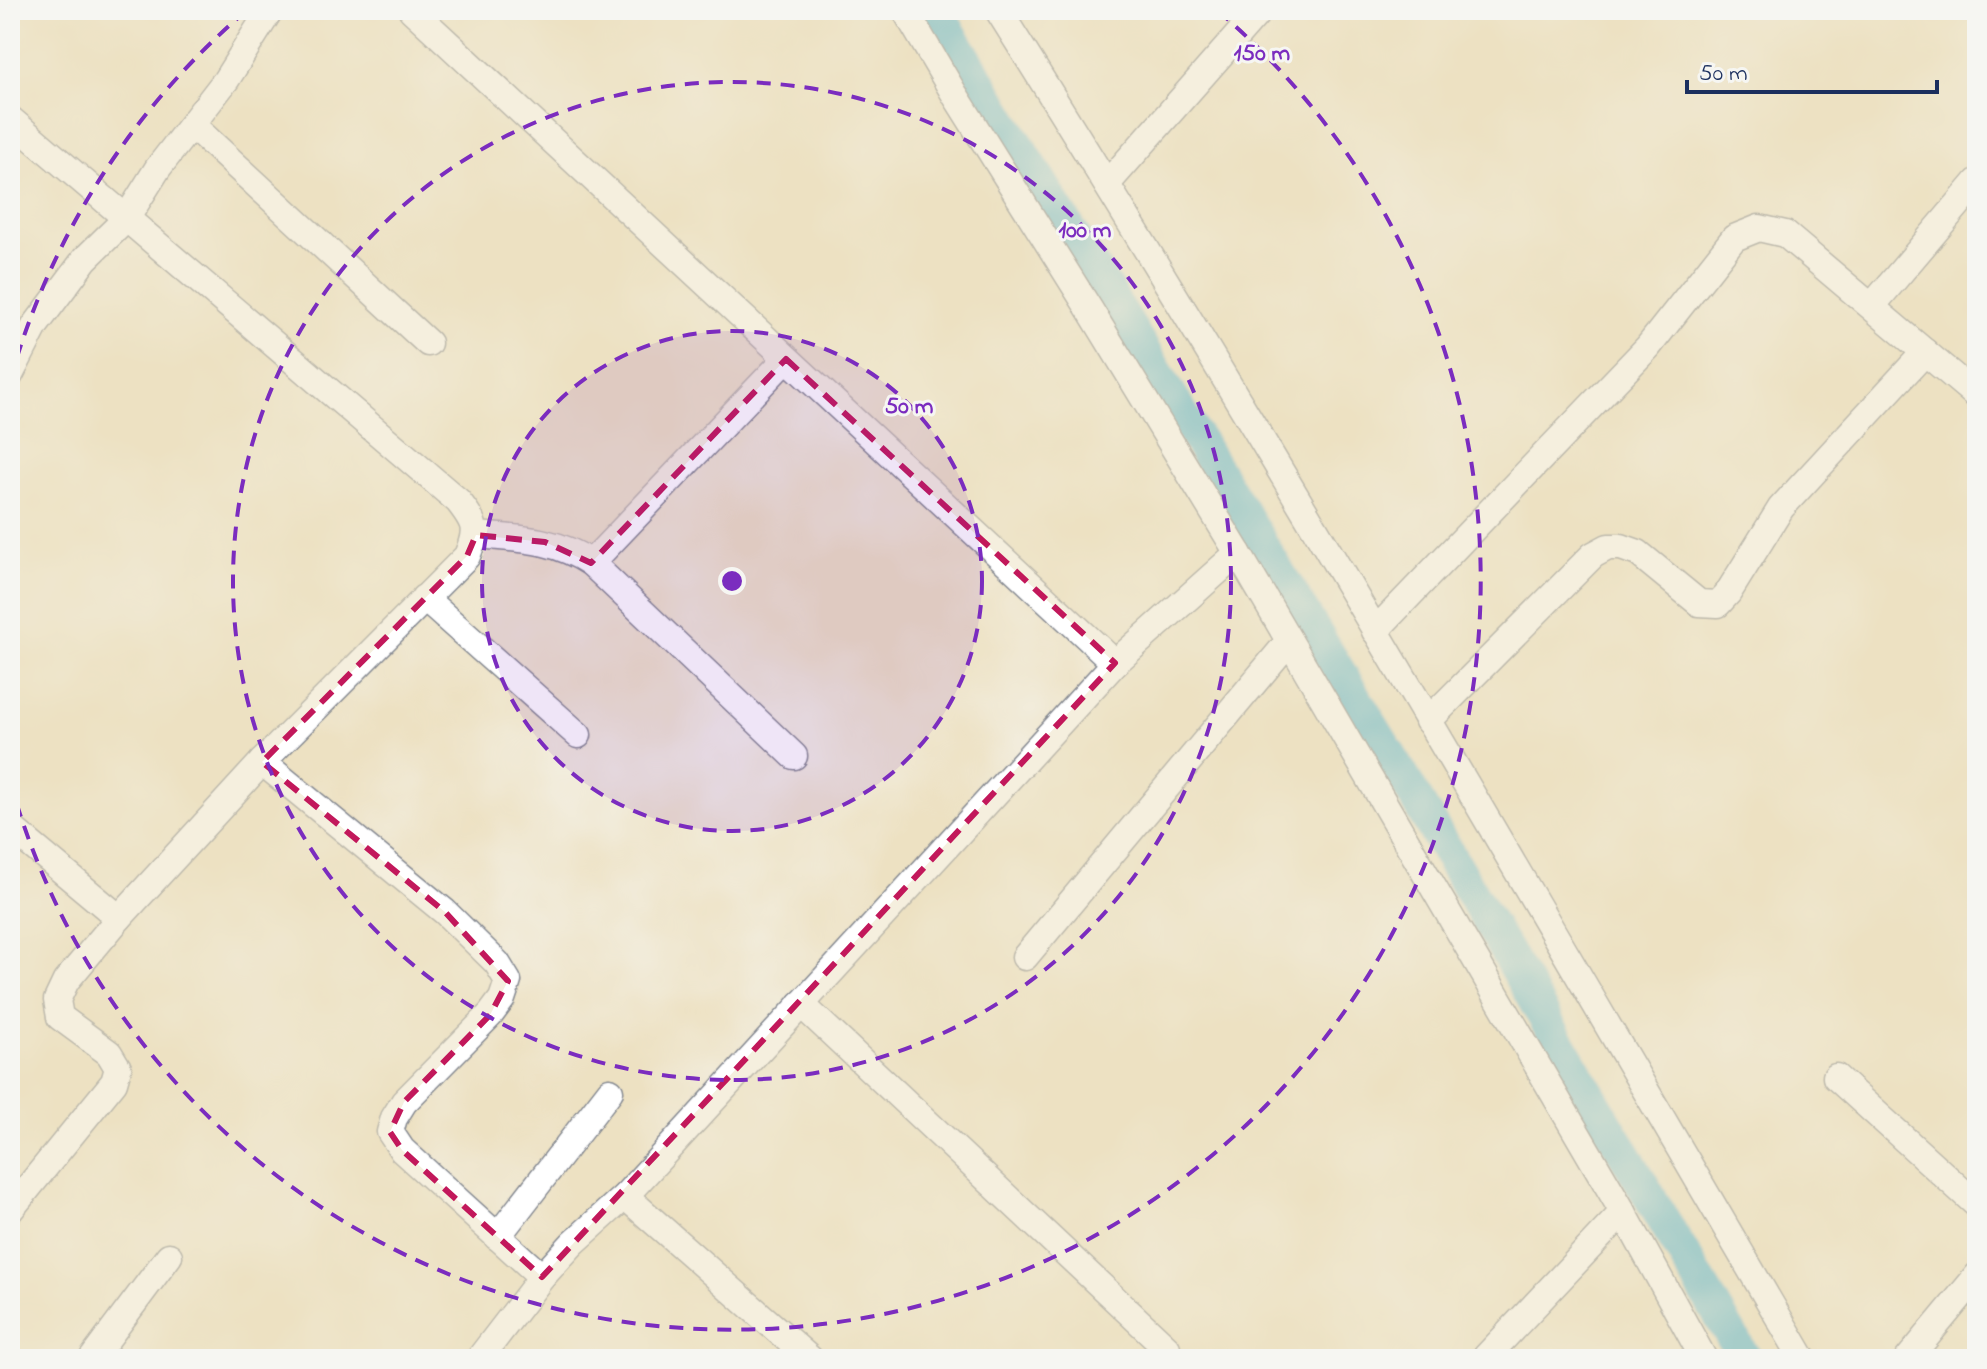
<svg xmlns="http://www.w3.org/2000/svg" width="1987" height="1369" font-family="'Indie Flower',sans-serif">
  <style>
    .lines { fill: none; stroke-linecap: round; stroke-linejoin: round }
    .canal { stroke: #52b4d1; stroke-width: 34 }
    .street-casing { stroke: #848890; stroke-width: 29 }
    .street { stroke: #fff; stroke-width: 26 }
    .marked { fill: none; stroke: #c2185b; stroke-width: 6; stroke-dasharray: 16 10; stroke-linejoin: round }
    .ring { fill: none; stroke: #7b2cbf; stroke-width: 4; stroke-dasharray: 14 10 }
    .centre { fill: #7b2cbf; stroke: #f6f6f2; stroke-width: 4 }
    .ring-label { font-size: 24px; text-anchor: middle; font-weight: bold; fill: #7b2cbf; stroke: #f6f6f2; stroke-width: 6; stroke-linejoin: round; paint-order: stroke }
  </style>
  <rect width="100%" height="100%" fill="#f6f6f2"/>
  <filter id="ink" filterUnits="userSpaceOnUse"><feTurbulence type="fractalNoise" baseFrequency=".0125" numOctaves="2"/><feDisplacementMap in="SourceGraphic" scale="16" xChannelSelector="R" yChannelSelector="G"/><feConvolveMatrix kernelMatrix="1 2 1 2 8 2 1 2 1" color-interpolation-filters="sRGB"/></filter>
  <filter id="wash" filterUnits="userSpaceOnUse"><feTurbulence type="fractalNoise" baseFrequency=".006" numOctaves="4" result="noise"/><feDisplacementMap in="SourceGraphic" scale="32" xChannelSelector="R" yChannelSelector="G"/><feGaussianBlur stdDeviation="1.8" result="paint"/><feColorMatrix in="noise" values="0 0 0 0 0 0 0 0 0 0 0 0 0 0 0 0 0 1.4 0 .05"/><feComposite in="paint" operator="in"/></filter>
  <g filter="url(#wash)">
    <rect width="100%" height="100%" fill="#ede1c2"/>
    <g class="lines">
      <polyline class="canal" points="936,10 1396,765 1745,1359"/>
    </g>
  </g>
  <g filter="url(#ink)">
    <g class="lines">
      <defs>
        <g id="street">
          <polyline points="412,10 1115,663"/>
          <polyline points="905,10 955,95 1090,310 1238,553 1623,1212 1704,1359"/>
          <path d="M998 10C1277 453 1538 908 1803 1359"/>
          <path d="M10 119 458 501C476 524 478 529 467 556L262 762 119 918 66 981 57 1000 60 1017 109 1053 118 1068 114 1082 10 1210"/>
          <polyline points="192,125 428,343"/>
          <polyline points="1107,184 1260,10"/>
          <polyline points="1872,306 1977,182"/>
          <polyline points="10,375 35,326 85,259 126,219 158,168 226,80 270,10"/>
          <path d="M476 535C519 539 554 538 591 563L794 756"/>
          <polyline points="591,563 786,359"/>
          <polyline points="424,598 578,735"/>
          <polyline points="1375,631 1648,347 1734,238 1759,228 1785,234 1977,396"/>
          <polyline points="1428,721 1593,555 1608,547 1621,547 1638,553 1699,603 1718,604 1728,593 1781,508 1925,352"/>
          <polyline points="262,762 445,912 497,963 508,981 502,999 490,1015 404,1102 394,1118 390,1132 402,1150 542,1277"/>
          <polyline points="10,827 119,918"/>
          <polyline points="1025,957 1289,641"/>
          <polyline points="801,1004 1167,1348"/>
          <polyline points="1836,1077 1977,1205"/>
          <polyline points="625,1196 810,1359"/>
          <polyline points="497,1237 610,1091"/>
          <polyline points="92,1359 169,1256"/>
          <polyline points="479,1359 542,1277 573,1243 625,1196 1115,663 1238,553"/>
          <polyline points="1484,1359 1623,1212"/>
          <polyline points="1908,1359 1977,1276"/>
        </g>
      </defs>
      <use href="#street" class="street-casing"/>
      <use href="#street" class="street"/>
    </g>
  </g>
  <path d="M0 0H1987V1369H0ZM786 359 1115 663 542 1277 402 1150 390 1132 404 1102 490 1015 508 981 445 912 262 762 467 556 476 535 545 542 591 563Z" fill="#ede1c2" fill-opacity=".55" fill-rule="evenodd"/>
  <path class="marked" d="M786 359 1115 663 542 1277 402 1150 390 1132 404 1102 490 1015 508 981 445 912 262 762 467 556 476 535 545 542 591 563Z"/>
  <circle cx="732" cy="581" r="250" fill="#7b2cbf" fill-opacity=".12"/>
  <g class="ring">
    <circle cx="732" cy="581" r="250"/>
    <circle cx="732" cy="581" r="499"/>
    <path d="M10 381A749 749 0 0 1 246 11M1218 11A749 749 0 1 1 10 781"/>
  </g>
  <circle cx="732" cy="581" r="12" class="centre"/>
  <g class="ring-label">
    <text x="1262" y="60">150 m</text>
    <text x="1085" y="237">100 m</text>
    <text x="909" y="413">50 m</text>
  </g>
  <rect width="1987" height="1369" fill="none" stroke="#f6f6f2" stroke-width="40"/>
  <path d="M1687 80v12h250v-12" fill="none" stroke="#1b2f5e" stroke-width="4"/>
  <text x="1699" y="80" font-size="24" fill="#1b2f5e" stroke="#f6f6f2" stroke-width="6" paint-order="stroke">50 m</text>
</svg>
